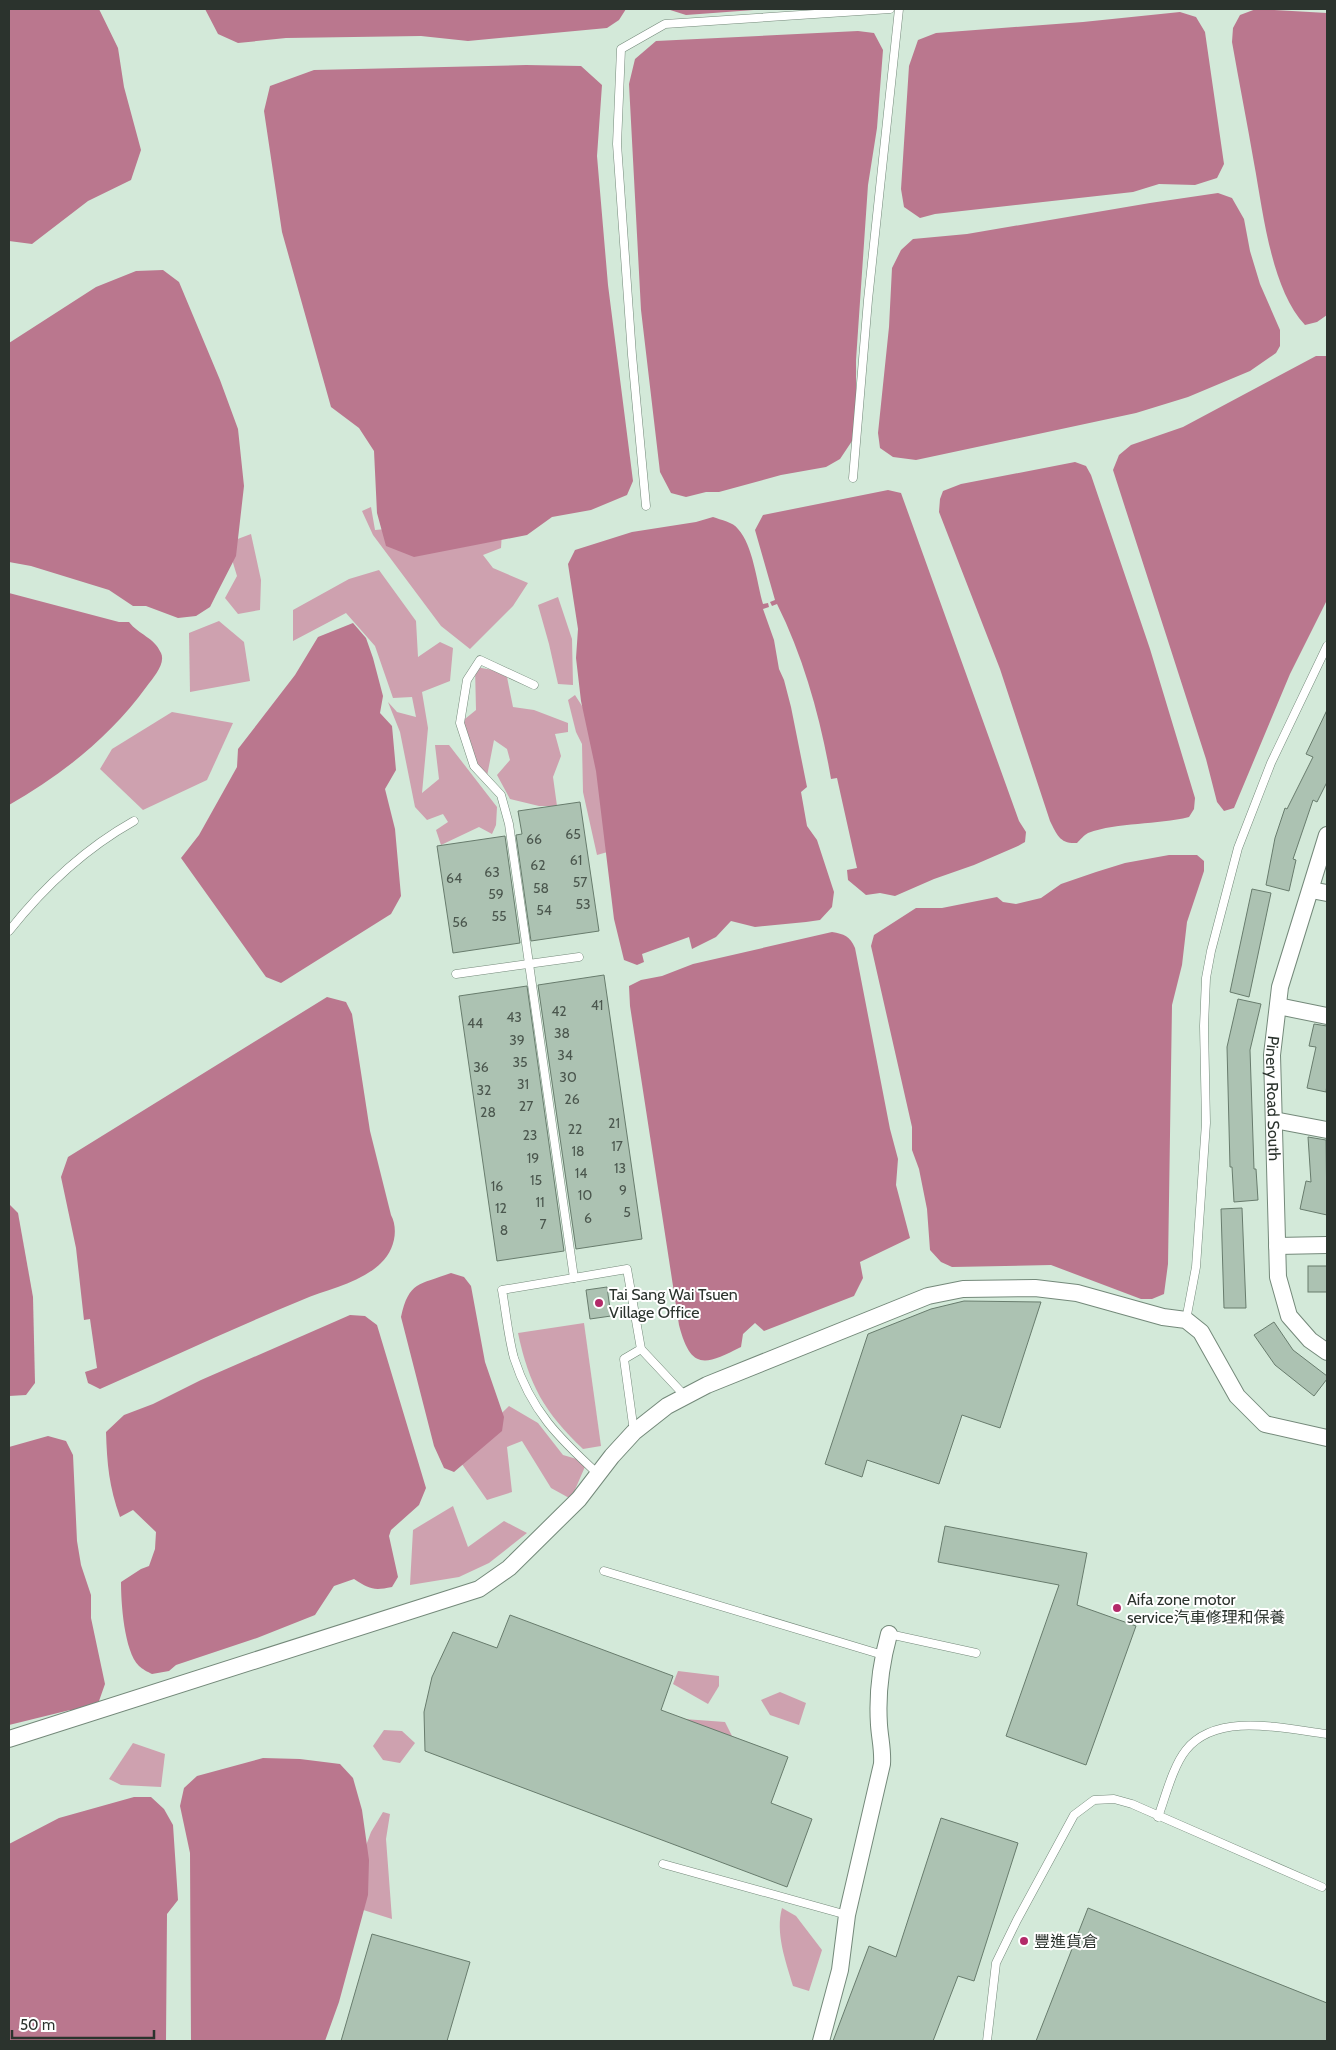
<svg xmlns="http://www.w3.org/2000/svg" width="1336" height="2050" font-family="Cabin,'Noto Sans TC',sans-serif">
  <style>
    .green { fill: #cea1af }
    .water { fill: #ba778e }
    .building { fill: #acc2b2; stroke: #687c6d }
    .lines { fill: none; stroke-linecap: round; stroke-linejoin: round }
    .lane-casing { stroke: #74897a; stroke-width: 9 }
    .street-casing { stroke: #74897a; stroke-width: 18 }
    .lane { stroke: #fff; stroke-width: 8 }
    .street { stroke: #fff; stroke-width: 16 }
    .poi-dot { fill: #b32a69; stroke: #fff; stroke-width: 2 }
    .labels { text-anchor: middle; stroke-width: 4; stroke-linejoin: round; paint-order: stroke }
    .number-label { font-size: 14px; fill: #4b574e }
    .street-label { font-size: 16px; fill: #2b332d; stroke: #fff }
    .poi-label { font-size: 16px; fill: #2b332d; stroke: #fff; text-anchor: start }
  </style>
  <rect width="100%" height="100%" fill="#d3e9d9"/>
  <g class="green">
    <polygon points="371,507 375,530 397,528 502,532 501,548 483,555 493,568 528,583 513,606 470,649 441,626 373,535 362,511"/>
    <polygon points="251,534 261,580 260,610 238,614 225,598 237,576 227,543"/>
    <polygon points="379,570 416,621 418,657 440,642 453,648 450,681 422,692 428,728 422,793 439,779 435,745 449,745 497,807 496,825 492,834 479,827 441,845 436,830 448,822 443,814 427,820 415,807 400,732 388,702 397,712 416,717 412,697 393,698 375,646 346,613 293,641 293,610 349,579"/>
    <polygon points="558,597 572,639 573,685 558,684 549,644 538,605"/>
    <polygon points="219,621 244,642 250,681 190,692 189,633"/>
    <polygon points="475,667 506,672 513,707 534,710 568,723 568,732 555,734 561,756 553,777 557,806 539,806 510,799 497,775 510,760 507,749 494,740 487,776 471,758 460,723 476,710"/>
    <polygon points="575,695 591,720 611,851 597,855 583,792 582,744 576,732 568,700"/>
    <polygon points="172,712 233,723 207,780 143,810 100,769 112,749"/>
    <path d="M584 1323 601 1446 583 1449C544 1412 529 1385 518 1333Z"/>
    <polygon points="509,1406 538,1423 563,1455 587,1462 571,1499 551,1488 522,1441 507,1447 512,1492 487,1500 457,1457"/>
    <polygon points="453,1506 468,1547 504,1521 527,1533 489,1563 459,1577 410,1585 413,1530"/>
    <polygon points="678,1671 719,1676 719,1686 708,1704 673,1684"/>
    <polygon points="780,1692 806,1703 799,1725 770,1715 761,1700"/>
    <polygon points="684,1719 725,1722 736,1744"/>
    <polygon points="384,1730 402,1731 415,1743 400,1763 383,1760 373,1746"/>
    <polygon points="133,1743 165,1754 161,1787 121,1785 109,1779"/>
    <polygon points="383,1812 390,1814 386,1839 392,1919 357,1908 357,1870 371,1832"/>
    <path d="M782 1908 796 1916 822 1950 809 1991 793 1986C786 1962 775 1933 782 1908Z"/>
  </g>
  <g class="water">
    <polygon points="9,9 99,9 118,48 124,87 141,150 131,180 88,201 32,244 9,241"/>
    <polygon points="205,9 626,9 619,20 607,28 468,41 421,36 286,38 238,43 218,34"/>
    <polygon points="667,9 768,9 686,15"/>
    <path d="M1256 9 1327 13V315L1317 322 1305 325C1271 289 1263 211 1254 163 1247 122 1239 82 1232 42L1233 28 1240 15Z"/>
    <polygon points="1180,12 1196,17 1205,32 1224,164 1217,178 1195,185 1159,184 1133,192 935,214 920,218 904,207 901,189 909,66 918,40 936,33 1083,22"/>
    <polygon points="858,31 874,33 883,50 877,128 868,185 856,360 856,407 852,441 840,459 826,467 781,475 719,492 706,492 686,497 671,493 660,472 641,310 629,84 635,59 656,41"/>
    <polygon points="526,65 581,66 602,85 597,156 608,285 633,481 627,495 591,510 552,517 527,535 414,557 386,546 377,513 374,451 359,428 331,407 282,232 264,111 270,86 314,70"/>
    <polygon points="1218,193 1232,198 1244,219 1250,251 1260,284 1280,330 1280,346 1276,353 1250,371 1188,397 1136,413 916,460 893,457 880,448 878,433 889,327 892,268 901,250 913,239 967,234 1150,203"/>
    <polygon points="163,270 179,282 220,380 238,429 244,486 236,556 216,595 210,607 196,616 178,618 146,606 133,606 109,590 31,566 9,562 9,343 96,287 136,271"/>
    <polygon points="1316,356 1327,356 1327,600 1290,674 1234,808 1224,811 1217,802 1206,759 1113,470 1119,455 1131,445 1183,427"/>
    <path d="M1075 462 1086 466 1091 475 1150 649 1195 798 1194 809 1189 817C1157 825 1118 822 1088 833 1084 835 1080 840 1077 843 1060 844 1057 835 1050 821L1000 669 939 512 940 499 943 491 961 484Z"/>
    <path d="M888 490 901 493 1001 771 1019 821 1026 832 1025 842 1018 846 974 865 934 879 895 896 880 893 866 895 848 880 847 870 857 868 837 778 831 779C821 720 804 658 777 604L772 606 770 602 775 600 755 530 763 515Z"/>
    <path d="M713 517C721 520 733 522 738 529 753 545 757 583 763 604L768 603 769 607 763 609 774 640 779 669 784 680 791 707 807 787 801 792 807 826 817 840 834 892 832 907 820 920 806 922 755 927 731 921 716 937 692 949 689 937 642 954 644 962 637 965 624 960 614 919 596 771 581 701 576 658 578 629 568 564 575 550 632 532 696 522Z"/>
    <path d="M9 593 119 622H129C139 635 154 637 161 653 166 664 153 678 147 686 110 737 63 774 9 805Z"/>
    <polygon points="353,623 366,638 373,658 383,696 380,713 392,726 396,770 385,789 395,829 401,896 391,914 281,983 266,977 181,858 199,835 237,767 238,749 295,675 318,637"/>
    <polygon points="1169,855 1197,855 1204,861 1204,871 1187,922 1182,965 1172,1005 1168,1264 1164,1294 1152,1299 1141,1299 1051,1265 952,1267 941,1262 930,1250 927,1209 919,1169 912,1150 912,1127 871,946 874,935 916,908 942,908 997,897 1003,902 1016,904 1041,898 1061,884 1096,872 1125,863"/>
    <path d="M832 932C844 934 850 936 855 948L890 1129 898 1159 896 1185 910 1238 860 1262 863 1278 854 1296 764 1331 755 1323 743 1334 741 1347C705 1365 691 1371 679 1325L630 1006 629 986 641 980 662 976 693 964Z"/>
    <path d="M327 997 346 1002 352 1014 370 1131 391 1215C399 1230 394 1251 381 1263 361 1283 327 1289 302 1300 234 1328 168 1359 100 1389L88 1383 85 1372 97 1368 90 1319 84 1320 76 1248 61 1177 68 1157Z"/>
    <polygon points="9,1204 18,1213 33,1297 35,1383 26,1395 9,1396"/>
    <path d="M451 1273 464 1277 471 1286 485 1362 504 1417 502 1431 454 1472 444 1468 434 1446 401 1317C409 1281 419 1285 451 1273Z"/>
    <path d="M350 1315 365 1316 377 1325 426 1488 419 1505 391 1530 389 1536 398 1577 392 1587C373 1591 370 1589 354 1579L334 1586 315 1615 257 1638 176 1665 169 1671 152 1674C148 1672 142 1669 139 1666 124 1651 121 1602 121 1582L141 1569 149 1566 155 1549 156 1532 133 1510 120 1517C109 1487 107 1464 106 1432L124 1415 153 1404 201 1380Z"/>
    <polygon points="48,1436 66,1441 73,1455 77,1541 81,1565 91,1595 91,1618 105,1684 99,1701 80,1711 70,1710 9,1725 9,1447"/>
    <polygon points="263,1758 300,1759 340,1764 353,1778 362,1810 369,1860 368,1895 339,2002 325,2041 191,2041 190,1853 180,1806 184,1788 197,1776"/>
    <polygon points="134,1797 151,1797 164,1809 173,1825 178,1900 167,1914 166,2041 9,2041 9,1844 59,1818"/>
  </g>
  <g class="building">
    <polygon points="1327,710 1327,782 1317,802 1313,800 1293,859 1296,860 1289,891 1266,885 1275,838 1285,808 1287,809 1313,757 1306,754"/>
    <polygon points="580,802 599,931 531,941 516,835 522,834 518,811"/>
    <polygon points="505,836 520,943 453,953 437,846"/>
    <polygon points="1252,889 1271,893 1249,997 1230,992"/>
    <polygon points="604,975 642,1239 576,1249 538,985"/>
    <polygon points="527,986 564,1251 497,1261 459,996"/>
    <polygon points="1238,999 1261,1004 1250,1050 1254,1169 1256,1169 1258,1200 1234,1202 1232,1167 1230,1167 1227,1047"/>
    <polygon points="1314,1024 1327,1026 1327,1084 1326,1092 1307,1088 1316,1047 1309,1046"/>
    <polygon points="1308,1137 1326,1140 1327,1215 1300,1209 1306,1181 1311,1182"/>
    <polygon points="1242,1208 1246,1308 1224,1308 1221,1209"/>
    <rect x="1308" y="1266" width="19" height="26"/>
    <polygon points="607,1287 611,1316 590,1319 586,1290"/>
    <polygon points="964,1301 1041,1302 1000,1428 962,1415 939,1484 867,1460 862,1477 825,1464 868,1334 931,1309"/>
    <polygon points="1274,1322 1293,1350 1327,1376 1327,1379 1314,1396 1275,1365 1254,1335"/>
    <polygon points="945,1526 1087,1553 1077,1605 1136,1626 1086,1765 1006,1736 1059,1585 938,1562"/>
    <polygon points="510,1615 673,1676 661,1710 788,1757 771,1803 812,1819 787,1887 425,1751 424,1712 432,1677 453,1632 497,1648"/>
    <polygon points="941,1818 1018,1843 974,1981 958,1976 933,2041 833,2041 869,1946 896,1957"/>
    <polygon points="1088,1908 1327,2003 1327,2041 1036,2041"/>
    <polygon points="372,1934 470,1962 447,2041 341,2041"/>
  </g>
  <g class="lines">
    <defs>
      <g id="lane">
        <polyline points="853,478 868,300 899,9"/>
        <polyline points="646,506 632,355 617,144 621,49 665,24 890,9"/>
        <polyline points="534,685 480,660 467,680 460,723 474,766 501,795 509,824 574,1278"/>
        <path d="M9 931C43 888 86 848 134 821"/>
        <polyline points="456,974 579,957"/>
        <polyline points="1186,1320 1196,1267 1206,1123 1204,1026 1206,978 1211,951 1238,848 1271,763 1327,646"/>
        <polyline points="634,1432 624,1359 641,1349"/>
        <path d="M598 1474C559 1438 531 1411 514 1358 508 1336 506 1312 502 1290L627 1269 641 1349 685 1396"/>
        <polyline points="604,1571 883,1655"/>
        <polyline points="889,1634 976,1653"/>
        <path d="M1158 1817C1165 1798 1173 1766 1186 1750 1217 1711 1285 1729 1327 1734"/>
        <polyline points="663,1864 847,1915"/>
        <polyline points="987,2041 996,1963 1017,1920 1074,1815 1094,1800 1114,1799 1132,1804 1322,1887"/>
      </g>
      <g id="street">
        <path id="s1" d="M1327 835 1280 987 1272 1055 1278 1277 1289 1316 1310 1340 1327 1352"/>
        <polyline points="1311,890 1327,893"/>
        <polyline points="1278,1006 1327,1016"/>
        <polyline points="1274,1120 1327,1130"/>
        <polyline points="1277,1246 1327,1245"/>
        <polyline points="9,1739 479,1589 509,1568 579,1499 612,1456 634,1432 667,1406 707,1385 928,1296 963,1289 1035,1288 1077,1293 1163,1317 1186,1320 1201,1332 1237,1396 1265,1424 1327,1438"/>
        <path d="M821 2041 840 1970 847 1915 882 1764C883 1750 880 1739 879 1725 877 1695 881 1663 889 1634"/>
      </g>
    </defs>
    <use href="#lane" class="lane-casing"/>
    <use href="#street" class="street-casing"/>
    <use href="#lane" class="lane"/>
    <use href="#street" class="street"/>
  </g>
  <g class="poi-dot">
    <circle cx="599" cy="1303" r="5"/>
    <circle cx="1117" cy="1608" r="5"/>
    <circle cx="1024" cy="1941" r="5"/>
  </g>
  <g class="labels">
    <g class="number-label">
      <text x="573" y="839">65</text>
      <text x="534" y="844">66</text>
      <text x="576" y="865">61</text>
      <text x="538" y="870">62</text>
      <text x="492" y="877">63</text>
      <text x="454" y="883">64</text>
      <text x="580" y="887">57</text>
      <text x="541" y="893">58</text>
      <text x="496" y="899">59</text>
      <text x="583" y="909">53</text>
      <text x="544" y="915">54</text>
      <text x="499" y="921">55</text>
      <text x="460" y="927">56</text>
      <text x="597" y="1010">41</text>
      <text x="559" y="1016">42</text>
      <text x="514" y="1022">43</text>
      <text x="475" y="1028">44</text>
      <text x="562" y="1038">38</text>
      <text x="517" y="1045">39</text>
      <text x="565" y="1060">34</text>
      <text x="520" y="1067">35</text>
      <text x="481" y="1072">36</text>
      <text x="568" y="1082">30</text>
      <text x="523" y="1089">31</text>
      <text x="484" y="1095">32</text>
      <text x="572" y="1104">26</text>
      <text x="526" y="1111">27</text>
      <text x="488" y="1117">28</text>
      <text x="614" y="1128">21</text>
      <text x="575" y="1134">22</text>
      <text x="530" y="1140">23</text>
      <text x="617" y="1151">17</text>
      <text x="578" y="1156">18</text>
      <text x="533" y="1163">19</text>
      <text x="620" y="1173">13</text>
      <text x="581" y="1178">14</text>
      <text x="536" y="1185">15</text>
      <text x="497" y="1191">16</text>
      <text x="623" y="1195">9</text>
      <text x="585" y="1200">10</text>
      <text x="540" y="1207">11</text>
      <text x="501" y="1213">12</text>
      <text x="627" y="1217">5</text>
      <text x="588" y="1223">6</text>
      <text x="543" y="1229">7</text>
      <text x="504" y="1235">8</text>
    </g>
    <g class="street-label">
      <text dy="6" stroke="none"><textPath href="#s1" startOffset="271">Pinery Road South</textPath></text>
    </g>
    <g class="poi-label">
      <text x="609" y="1300">Tai Sang Wai Tsuen<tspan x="609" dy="18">Village Office</tspan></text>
      <text x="1127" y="1605">Aifa zone motor<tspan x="1127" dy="18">service汽車修理和保養</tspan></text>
      <text x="1034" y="1947">豐進貨倉</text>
    </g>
  </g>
  <rect width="1336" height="2050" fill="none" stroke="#2b332d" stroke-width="20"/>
  <path d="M12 2030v8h142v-8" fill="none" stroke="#2b332d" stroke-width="2.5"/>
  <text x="20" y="2030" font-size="15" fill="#2b332d" stroke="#ffffff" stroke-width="4" paint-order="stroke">50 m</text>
</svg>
